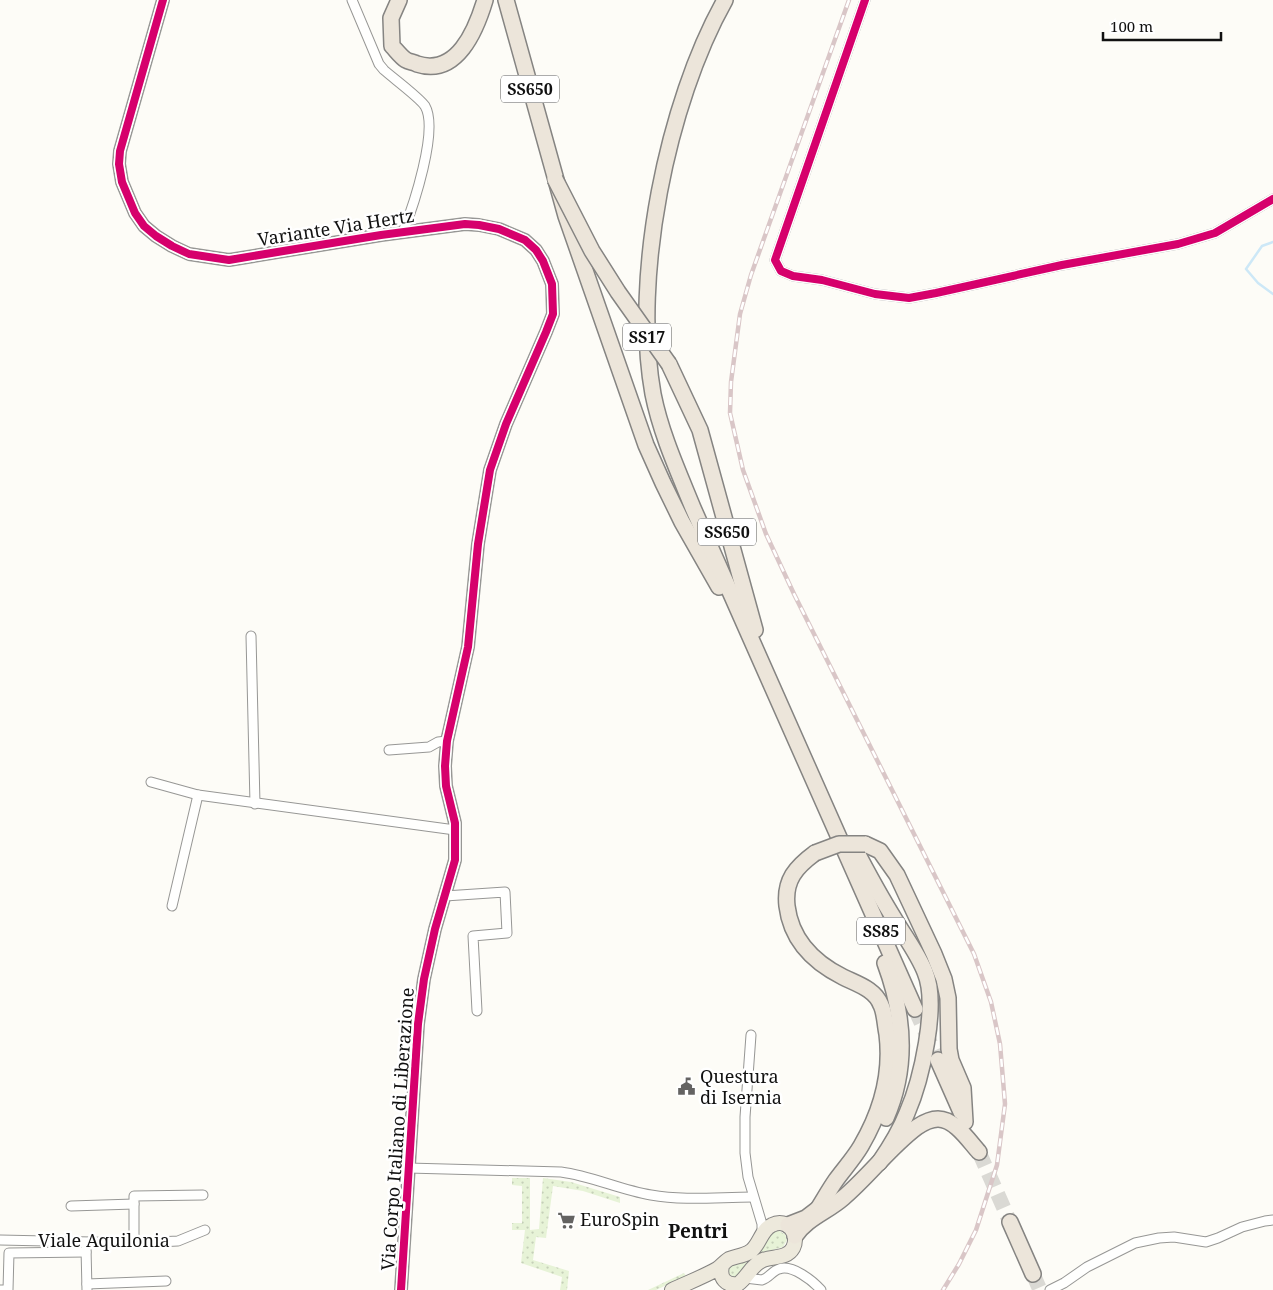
<svg xmlns="http://www.w3.org/2000/svg" width="1273" height="1290" font-family="'Noto Serif',serif">
  <style>
    .grass { fill: url(#grass-dots) }
    .lines { fill: none; stroke-linecap: round; stroke-linejoin: round }
    .stream { stroke: #cde8f7; stroke-width: 2.5 }
    .trunk-tunnel { stroke: #dad9d4; stroke-width: 15; stroke-dasharray: 15 8; stroke-linecap: butt }
    .minor-casing { stroke: #979795; stroke-width: 11 }
    .tertiary-casing { stroke: #979795; stroke-width: 14 }
    .primary-casing { stroke: #858482; stroke-width: 16 }
    .trunk-casing { stroke: #858482; stroke-width: 18 }
    .minor { stroke: #fffffe; stroke-width: 9 }
    .tertiary { stroke: #fffffe; stroke-width: 11 }
    .primary { stroke: #ede9dc; stroke-width: 14 }
    .trunk { stroke: #ece5da; stroke-width: 15 }
    .rail-casing { stroke: #d9c6c7; stroke-width: 4.5 }
    .rail { stroke: #fff; stroke-width: 2.5; stroke-dasharray: 8; stroke-linecap: butt }
    .trunk-bridge-casing { stroke: #858482; stroke-width: 18; stroke-linecap: butt }
    .trunk-bridge { stroke: #ece5da; stroke-width: 15 }
    .cycleway-casing { stroke: #fff; stroke-width: 11 }
    .cycleway { stroke: #d6006c; stroke-width: 8 }
    .labels { text-anchor: middle; stroke-width: 5; stroke-linejoin: round; paint-order: stroke }
    .shield { fill: #fff; stroke: #585858; stroke-width: 1 }
    .shield-label { font-size: 16px; font-weight: bold; fill: #111 }
    .street-label { font-size: 18px; fill: #111; stroke: #fff }
    .poi-label { font-size: 18px; fill: #111; stroke: #fff; text-anchor: start }
    .neighbourhood-label { font-size: 19px; font-weight: bold; fill: #111; stroke: #fff }
  </style>
  <defs>
    <pattern id="grass-dots" width="8" height="8" patternUnits="userSpaceOnUse" patternTransform="scale(1.25)"><rect width="8" height="8" fill="#e7f3d7"/><path d="M2 2h.1M6 6h.1" fill="none" stroke="#c5cfb8" stroke-width="1.8" stroke-linecap="round"/></pattern>
  </defs>
  <rect width="100%" height="100%" fill="#fdfcf7"/>
  <g class="grass">
    <polygon points="512,1178 530,1178 530,1230 539,1229 543,1178 571,1182 620,1197 620,1203 583,1191 553,1186 546,1238 536,1237 533,1260 569,1271 567,1290 560,1290 562,1277 521,1263 525,1230 512,1230 512,1223 522,1223 522,1186 512,1185"/>
    <path d="M775 1231H779L785 1234 787 1240 783 1247 765 1252 737 1278C731 1277 728 1276 728 1269L731 1265 746 1261 762 1248 770 1234Z"/>
    <polygon points="684,1273 686,1276 656,1290 648,1290"/>
  </g>
  <g class="lines">
    <polyline class="stream" points="1273,242 1262,246 1246,269 1258,283 1273,294"/>
    <g class="trunk-tunnel">
      <polyline points="915,1009 938,1060"/>
      <polyline points="979,1152 1010,1222"/>
      <polyline points="1033,1274 1040,1290"/>
    </g>
    <defs>
      <g id="minor">
        <path d="M352 0 379 64 384 70C393 78 420 98 425 106 439 130 413 207 403 232"/>
        <polyline points="865,0 775,260 781,271 793,276 822,280 875,294 909,298 936,293 1062,265 1178,244 1215,233 1273,199"/>
        <polyline points="251,636 255,804"/>
        <polyline points="389,750 429,747 438,742 447,741"/>
        <polyline points="151,782 198,795 455,830"/>
        <polyline points="445,896 505,892 507,933 473,936 477,1011"/>
        <polyline points="172,906 198,795"/>
        <polyline points="751,1035 745,1117 745,1153 748,1177 762,1224 762,1235"/>
        <path d="M408 1168 561 1172C592 1176 620 1190 651 1195 684 1201 719 1197 753 1197"/>
        <polyline points="71,1206 134,1204"/>
        <polyline points="0,1240 138,1243 178,1241 205,1230"/>
        <polyline points="134,1243 134,1196 203,1195"/>
        <polyline points="86,1248 87,1290"/>
        <path d="M745 1278 762 1280C769 1278 772 1271 779 1269 792 1264 813 1281 821 1290"/>
        <polyline points="87,1284 166,1281"/>
        <polyline points="0,1290 8,1290 9,1253 86,1252"/>
        <polyline points="1050,1290 1064,1283 1087,1267 1135,1243 1159,1238 1174,1237 1206,1242 1218,1238 1242,1227 1265,1221 1273,1220"/>
      </g>
      <polyline id="tertiary" points="163,0 120,151 119,164 122,182 135,213 144,226 156,236 172,246 189,254 229,260 381,235 465,224 479,225 499,229 525,240 536,250 543,261 552,284 553,314 546,332 506,424 490,470 478,544 468,647 447,741 445,766 446,786 455,823 455,860 435,929 424,979 418,1024 401,1290"/>
      <path id="primary" d="M672 1290C687 1283 703 1277 717 1269 722 1266 724 1262 729 1259 737 1256 744 1256 751 1251 760 1244 761 1230 772 1225 787 1217 800 1234 793 1248 787 1259 773 1256 763 1260 751 1265 748 1277 738 1284 726 1286 719 1278 722 1266"/>
      <g id="trunk">
        <path d="M399 0 391 18 392 46C396 50 401 57 406 60 409 62 414 62 417 64 457 77 476 30 485 0"/>
        <polyline points="506,0 566,216 646,445 663,483 682,522 719,587"/>
        <path d="M725 0C667 103 632 277 653 394 661 434 678 471 693 508L915 1009"/>
        <polyline points="669,364 700,430 755,630"/>
        <polyline points="865,844 880,851 897,875 934,954 944,979 948,998 949,1049 951,1060 963,1088 965,1122"/>
        <path d="M854 847C867 872 880 896 895 920 905 937 918 954 925 972 939 1005 921 1081 907 1113 900 1131 890 1147 879 1163"/>
        <path d="M815 853C796 867 784 880 787 906 791 939 813 962 843 977 857 984 875 989 881 1005 885 1013 885 1025 887 1034 892 1074 881 1112 861 1146 854 1158 844 1169 836 1180 829 1190 823 1201 816 1212"/>
        <path d="M885 963C904 1014 908 1068 886 1118"/>
        <polyline points="938,1060 961,1112"/>
        <polyline points="1010,1222 1033,1274"/>
        <polyline points="788,1225 806,1218 823,1205"/>
        <path d="M795 1236C807 1218 827 1212 843 1198 869 1176 890 1147 917 1127 923 1123 931 1119 938 1119 955 1119 969 1141 979 1152"/>
      </g>
    </defs>
    <use href="#minor" class="minor-casing"/>
    <use href="#tertiary" class="tertiary-casing"/>
    <use href="#primary" class="primary-casing"/>
    <use href="#trunk" class="trunk-casing"/>
    <use href="#minor" class="minor"/>
    <use href="#tertiary" class="tertiary"/>
    <use href="#primary" class="primary"/>
    <use href="#trunk" class="trunk"/>
    <defs>
      <polyline id="rail" points="849,0 751,275 740,314 731,382 730,413 743,470 766,534 794,594 974,954 991,1002 1000,1044 1005,1104 997,1165 976,1230 959,1264 943,1290"/>
    </defs>
    <use href="#rail" class="rail-casing"/>
    <use href="#rail" class="rail"/>
    <defs>
      <g id="trunk-bridge">
        <polyline points="555,179 592,251 618,292 669,364"/>
        <polyline points="815,853 839,844 865,844"/>
      </g>
    </defs>
    <use href="#trunk-bridge" class="trunk-bridge-casing"/>
    <use href="#trunk-bridge" class="trunk-bridge"/>
    <defs>
      <g id="cycleway">
        <polyline points="163,0 120,151 119,164 122,182 135,213 144,226 156,236 172,246 189,254 229,260 381,235 465,224 479,225 499,229 525,240 536,250 543,261 552,284 553,314 546,332 506,424 490,470 478,544 468,647 447,741 445,766 446,786 455,823 455,860 435,929 424,979 418,1024 401,1290"/>
        <polyline points="865,0 775,260 781,271 793,276 822,280 875,294 909,298 936,293 1062,265 1178,244 1215,233 1273,199"/>
      </g>
    </defs>
    <use href="#cycleway" class="cycleway-casing"/>
    <use href="#cycleway" class="cycleway"/>
  </g>
  <defs>
    <symbol id="civic-bare" viewBox="-9 -9 18 18"><path d="M-.6-6.5H3V-4.5H.6V-3L4-1V1h2V6H-6V1h2V-1L-.6-3ZM-1.2 2.5V6h2.4V2.5Z" fill="#646362" stroke="#fff" stroke-width="2.5" paint-order="stroke"/></symbol>
    <symbol id="supermarket-bare" viewBox="-9 -9 18 18"><path d="M-6-5.5h2.5l.6 2H6L4.5 2H-2.5L-4.4-4H-6ZM-1.5 3.2a1.3 1.3 0 1 0 .1 0ZM3 3.2a1.3 1.3 0 1 0 .1 0Z" fill="#646362" stroke="#fff" stroke-width="2.5" paint-order="stroke"/></symbol>
  </defs>
  <g fill-rule="evenodd">
    <use href="#civic-bare" x="674" y="1074" width="25" height="25"/>
    <use href="#supermarket-bare" x="554" y="1208" width="25" height="25"/>
  </g>
  <g class="labels">
    <g class="shield">
      <rect x="501" y="75.5" width="58" height="27" rx="4"/>
      <rect x="623" y="323.5" width="48" height="27" rx="4"/>
      <rect x="698" y="518.5" width="58" height="27" rx="4"/>
      <rect x="857" y="917.5" width="48" height="27" rx="4"/>
    </g>
    <g class="shield-label">
      <text x="530" y="95">SS650</text>
      <text x="647" y="343">SS17</text>
      <text x="727" y="538">SS650</text>
      <text x="881" y="937">SS85</text>
    </g>
    <g class="street-label">
      <text transform="translate(336 228) rotate(-9)" y="6">Variante Via Hertz</text>
      <text transform="translate(398 1129) rotate(-86)" y="6">Via Corpo Italiano di Liberazione</text>
      <text x="104" y="1247">Viale Aquilonia</text>
    </g>
    <g class="poi-label">
      <text x="700" y="1083">Questura<tspan x="700" dy="21">di Isernia</tspan></text>
      <text x="580" y="1226">EuroSpin</text>
    </g>
    <g class="neighbourhood-label">
      <text x="698" y="1238">Pentri</text>
    </g>
  </g>
  <path d="M1103 32v8h118v-8" fill="none" stroke="#111111" stroke-width="2.5"/>
  <text x="1110" y="32" font-size="15" fill="#111111" stroke="#ffffff" stroke-width="4" paint-order="stroke">100 m</text>
</svg>
